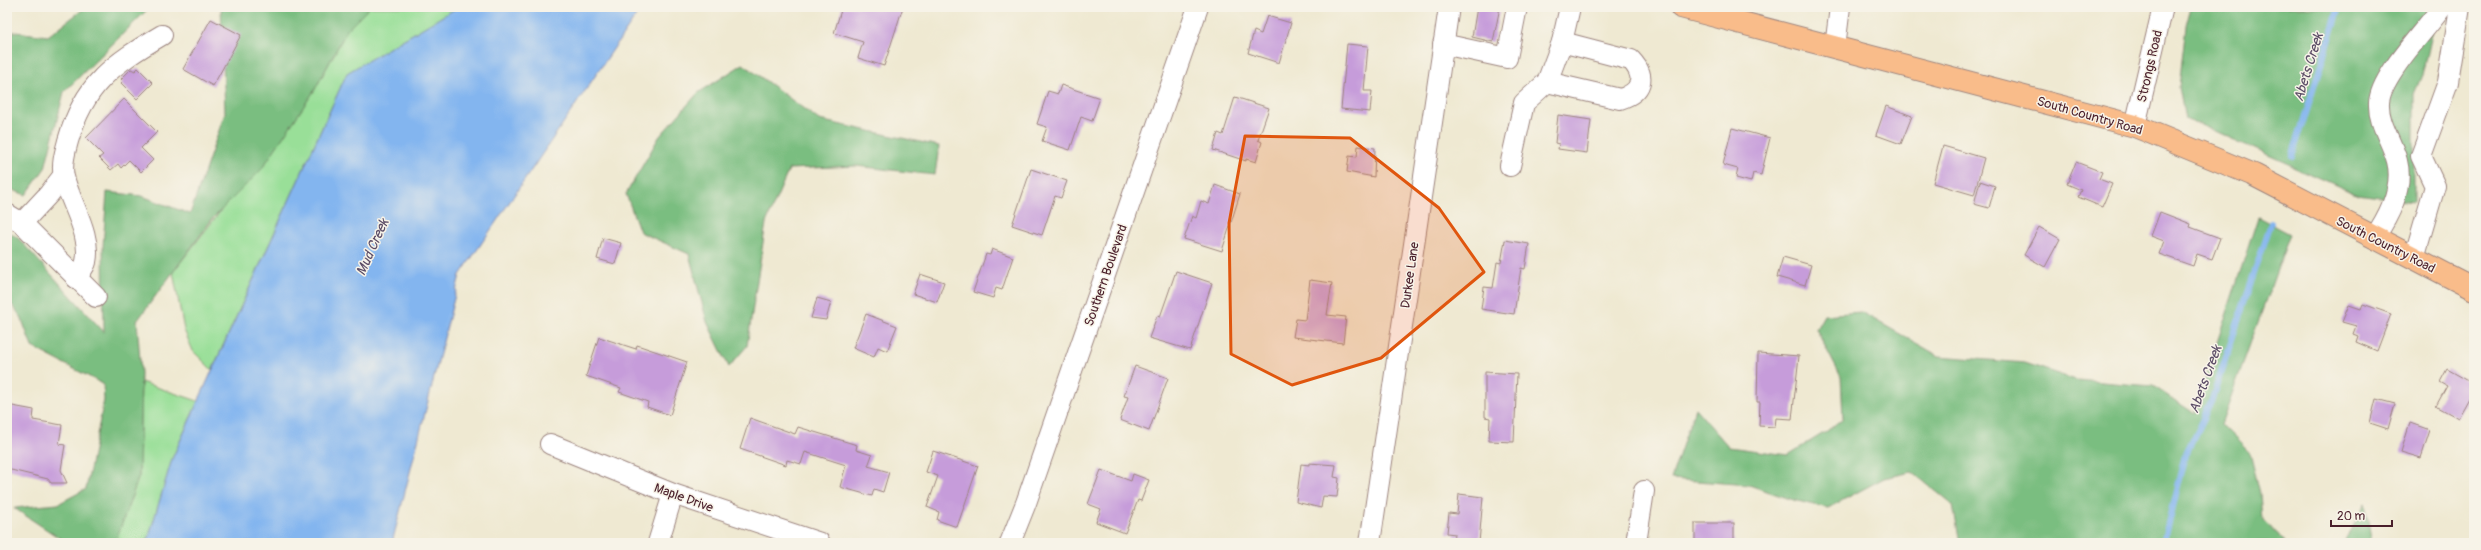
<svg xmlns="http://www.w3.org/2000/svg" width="2481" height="550" font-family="Pangolin,sans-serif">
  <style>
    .green { fill: #99df98; stroke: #727f62 }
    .forest { fill: #7abe80; stroke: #626e56 }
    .water { fill: #83b5ef; stroke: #666a8d }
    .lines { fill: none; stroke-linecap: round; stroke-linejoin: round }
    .stream { stroke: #83b5ef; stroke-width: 6 }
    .building { fill: #c69cda }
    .minor-casing { stroke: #9c847e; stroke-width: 22 }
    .major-casing { stroke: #9c847e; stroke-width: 24 }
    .minor { stroke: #fff; stroke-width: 20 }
    .major { stroke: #f9bc8a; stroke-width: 22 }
    .marked { fill: #e0560e; fill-opacity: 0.2; stroke: #e0560e; stroke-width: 3; stroke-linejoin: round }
    .labels { text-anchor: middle; stroke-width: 3; stroke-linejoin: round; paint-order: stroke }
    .street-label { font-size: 13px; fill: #4a1f2b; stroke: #f7f3e8 }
    .water-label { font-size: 14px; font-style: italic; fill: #5b4c66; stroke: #f7f3e8 }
  </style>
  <rect width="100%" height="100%" fill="#f7f3e8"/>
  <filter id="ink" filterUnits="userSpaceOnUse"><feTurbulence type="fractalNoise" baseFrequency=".025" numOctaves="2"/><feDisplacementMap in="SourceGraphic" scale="8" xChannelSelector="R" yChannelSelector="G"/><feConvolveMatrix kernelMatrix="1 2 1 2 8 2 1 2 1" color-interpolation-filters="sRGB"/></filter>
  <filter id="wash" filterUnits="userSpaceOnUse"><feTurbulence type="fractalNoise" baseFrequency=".012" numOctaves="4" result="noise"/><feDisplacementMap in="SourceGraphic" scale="16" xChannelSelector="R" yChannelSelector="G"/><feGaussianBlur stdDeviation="0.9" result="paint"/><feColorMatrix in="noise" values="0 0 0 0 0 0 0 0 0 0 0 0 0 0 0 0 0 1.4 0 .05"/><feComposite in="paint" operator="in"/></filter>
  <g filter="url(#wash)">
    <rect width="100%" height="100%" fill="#efe9d2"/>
    <g class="green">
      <polygon points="370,7 458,7 347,73 212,370 193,351 184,330 173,272 314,91 347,30"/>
      <polygon points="141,382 198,401 172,459 147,543 115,543 139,476"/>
    </g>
    <g class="forest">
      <polygon points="86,7 150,7 64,92 45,168 26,195 7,188 7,31 48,36"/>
      <polygon points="221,7 370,7 347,30 314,91 261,170 213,218 137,321 141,373 139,476 115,543 67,543 14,508 58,504 86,489 104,400 103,384 32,347 21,317 7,298 7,232 17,237 104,332 103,246 107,192 142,196 190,214 225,113"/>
      <polygon points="2191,7 2437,7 2422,75 2414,94 2414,203 2358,195 2185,118 2179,87 2186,26"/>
      <polygon points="743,64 819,120 939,146 935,175 856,166 789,169 766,223 747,346 729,367 707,322 689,254 640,232 626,194 659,137 698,93"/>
      <polygon points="2258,217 2290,234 2221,424 2250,453 2260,493 2262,520 2286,543 1960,543 1953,505 1912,472 1884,478 1828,508 1793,500 1749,485 1671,479 1695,408 1729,447 1788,455 1827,431 1843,418 1841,377 1816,329 1824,315 1861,312 1939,356 2025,363 2076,380 2153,386 2194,413"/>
      <polygon points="2365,504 2372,543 2344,543"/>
    </g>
    <polygon class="water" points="458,7 642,7 460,275 392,543 147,543 172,459 347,73"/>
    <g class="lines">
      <g class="stream">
        <polyline points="2292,157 2339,7"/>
        <polyline points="2163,543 2185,455 2211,402 2271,223"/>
      </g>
    </g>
    <g id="blocks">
      <g class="building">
        <polygon points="842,7 903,7 884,66 858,58 863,42 834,33"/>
        <polygon points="1477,7 1500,7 1493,42 1472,37"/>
        <polygon points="1267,16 1291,23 1279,63 1248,53 1254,31 1261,34"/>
        <polygon points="211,19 241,35 213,86 183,69"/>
        <polygon points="1347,44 1368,46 1364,91 1372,91 1370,112 1341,109"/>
        <polygon points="138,68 153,83 137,99 121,83 123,81 121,79 131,69 135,71"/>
        <polygon points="1061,85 1100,98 1092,121 1081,117 1070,150 1042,141 1047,127 1037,124 1048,91 1058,94"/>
        <polygon points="1235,97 1269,108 1258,140 1262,142 1256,162 1246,159 1246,161 1213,150 1218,133 1223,135"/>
        <polygon points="124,99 157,132 141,148 153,160 141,172 129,160 121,168 118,164 111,170 99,158 103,155 86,138"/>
        <polygon points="1886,106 1912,116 1901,144 1876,135"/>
        <polygon points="1558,115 1591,120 1587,153 1558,149 1559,144 1555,143"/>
        <polygon points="1732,128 1770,138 1761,175 1753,173 1751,182 1736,178 1738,169 1723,165"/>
        <polygon points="1358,146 1375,148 1374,177 1347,172 1349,156 1357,157"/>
        <polygon points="1943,146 1984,158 1974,195 1933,183"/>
        <polygon points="2076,162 2102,172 2099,179 2112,184 2102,207 2078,197 2081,190 2067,184"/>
        <polygon points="1031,169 1067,181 1061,198 1055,196 1042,235 1012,225"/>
        <polygon points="1980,181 1995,186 1989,208 1974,204"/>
        <polygon points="1215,185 1240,194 1222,251 1184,239 1192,216 1196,218 1201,201 1209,204"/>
        <polygon points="2160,212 2191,224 2190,227 2220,238 2212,259 2197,254 2193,266 2159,254 2164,241 2151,236"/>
        <polygon points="2039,227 2060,239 2045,267 2024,255"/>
        <polygon points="603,238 621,243 615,264 597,259"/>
        <polygon points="1505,240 1529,244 1525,269 1521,268 1514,314 1481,309 1484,287 1493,288 1497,262 1501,263"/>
        <polygon points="992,249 1013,257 1002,290 996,288 993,298 973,292 986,254 990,255"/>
        <polygon points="1783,257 1811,265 1805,285 1777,277"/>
        <polygon points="1176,271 1212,283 1190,350 1149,338 1157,316 1160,317"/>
        <polygon points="920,274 944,282 937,302 913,294"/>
        <polygon points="1310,280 1332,283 1327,315 1346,317 1343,343 1293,337 1296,319 1305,320"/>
        <polygon points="817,298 831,302 826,320 811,318"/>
        <polygon points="2363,304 2391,314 2377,351 2356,342 2358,336 2353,334 2356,326 2342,322 2349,305 2361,309"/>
        <polygon points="866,314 897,326 887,351 878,347 874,357 853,348"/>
        <polygon points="599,337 636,349 637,345 687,362 670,415 647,407 648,402 619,392 621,388 586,376"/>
        <polygon points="1758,353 1799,356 1792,419 1776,418 1775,427 1759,426 1760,402 1757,402"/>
        <polygon points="1135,366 1168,378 1149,431 1120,420 1128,397 1124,396"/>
        <polygon points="2447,369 2474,384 2474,401 2469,398 2458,418 2436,406 2447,386 2440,382"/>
        <polygon points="1485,372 1517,374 1514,442 1489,441 1490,418 1485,417"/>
        <polygon points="2376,399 2395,404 2388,429 2370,423"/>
        <polygon points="7,405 34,410 33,420 62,425 59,444 65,445 61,470 67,483 51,483 48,479 7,469"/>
        <polygon points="750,418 795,434 798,427 857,445 856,450 872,455 868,466 889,472 883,492 874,489 872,496 840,487 846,465 805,452 801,464 787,460 786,465 740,449"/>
        <polygon points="2410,423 2430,430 2421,458 2401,452"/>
        <polygon points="933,451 978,466 957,527 937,520 939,512 927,507 938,476 926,472"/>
        <polygon points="1309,463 1336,465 1334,477 1339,478 1337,497 1323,496 1321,508 1296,502 1301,464 1309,465"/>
        <polygon points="1101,470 1131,481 1133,474 1149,480 1141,501 1138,500 1125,533 1096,522 1101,509 1088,504"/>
        <polygon points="1459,494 1483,497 1479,543 1454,543 1455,534 1447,533 1449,513 1457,514"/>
        <rect x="1695" y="523" width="39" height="20"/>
      </g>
    </g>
  </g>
  <g filter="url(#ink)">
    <use href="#blocks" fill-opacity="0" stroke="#9c847e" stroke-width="1"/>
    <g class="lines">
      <defs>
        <g id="minor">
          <polyline points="1443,44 1507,58 1517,7"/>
          <polyline points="1835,47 1840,7"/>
          <path d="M1547 82 1620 99C1642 92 1647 77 1631 60L1562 42"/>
          <polyline points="2135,126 2163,7"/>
          <polyline points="1510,166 1524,103 1547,82 1562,42 1570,7"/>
          <polyline points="7,214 22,223 96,297"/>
          <polyline points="22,223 49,194 63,176"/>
          <path d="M2374 238C2389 216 2404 188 2397 161 2392 141 2378 124 2379 103 2380 76 2426 30 2442 7"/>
          <polyline points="2414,258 2435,186 2421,156 2448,82 2460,7"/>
          <path d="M76 278C79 273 85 267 86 262 92 234 70 203 64 177 61 165 65 152 68 141 84 84 113 64 162 35"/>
          <polyline points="550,444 673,494 820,543"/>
          <polyline points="658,543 673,494"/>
          <polyline points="1010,543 1026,503 1198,7"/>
          <polyline points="1370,543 1449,7"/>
          <polyline points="1636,543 1644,491"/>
        </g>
        <polyline id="major" points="1681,7 2135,126 2254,175 2474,289"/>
      </defs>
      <use href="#minor" class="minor-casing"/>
      <use href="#major" class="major-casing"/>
      <use href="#minor" class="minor"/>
      <use href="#major" class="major"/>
    </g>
  </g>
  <path class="marked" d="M1245 136 1350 138 1439 208 1484 272 1381 358 1292 385 1231 354 1229 223Z"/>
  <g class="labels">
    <g class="street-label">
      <text transform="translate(2149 66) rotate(-77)" y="5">Strongs Road</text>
      <text transform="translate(2090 115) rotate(16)" y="5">South Country Road</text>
      <text transform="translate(2386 244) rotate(27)" y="5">South Country Road</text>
      <text transform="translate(1105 275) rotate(-71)" y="5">Southern Boulevard</text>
      <text transform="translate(1409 275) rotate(-82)" y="5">Durkee Lane</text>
      <text transform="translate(684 497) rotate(20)" y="5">Maple Drive</text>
    </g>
    <g class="water-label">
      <text transform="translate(2308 67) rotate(-73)" y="5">Abets Creek</text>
      <text transform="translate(372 247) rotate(-66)" y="5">Mud Creek</text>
      <text transform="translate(2205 379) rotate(-70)" y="5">Abets Creek</text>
    </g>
  </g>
  <rect width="2481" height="550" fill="none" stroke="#f7f3e8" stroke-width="24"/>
  <path d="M2331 520v6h61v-6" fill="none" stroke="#4a1f2b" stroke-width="2"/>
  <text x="2337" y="520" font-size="12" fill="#4a1f2b" stroke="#f7f3e8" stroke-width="3" paint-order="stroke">20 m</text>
</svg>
